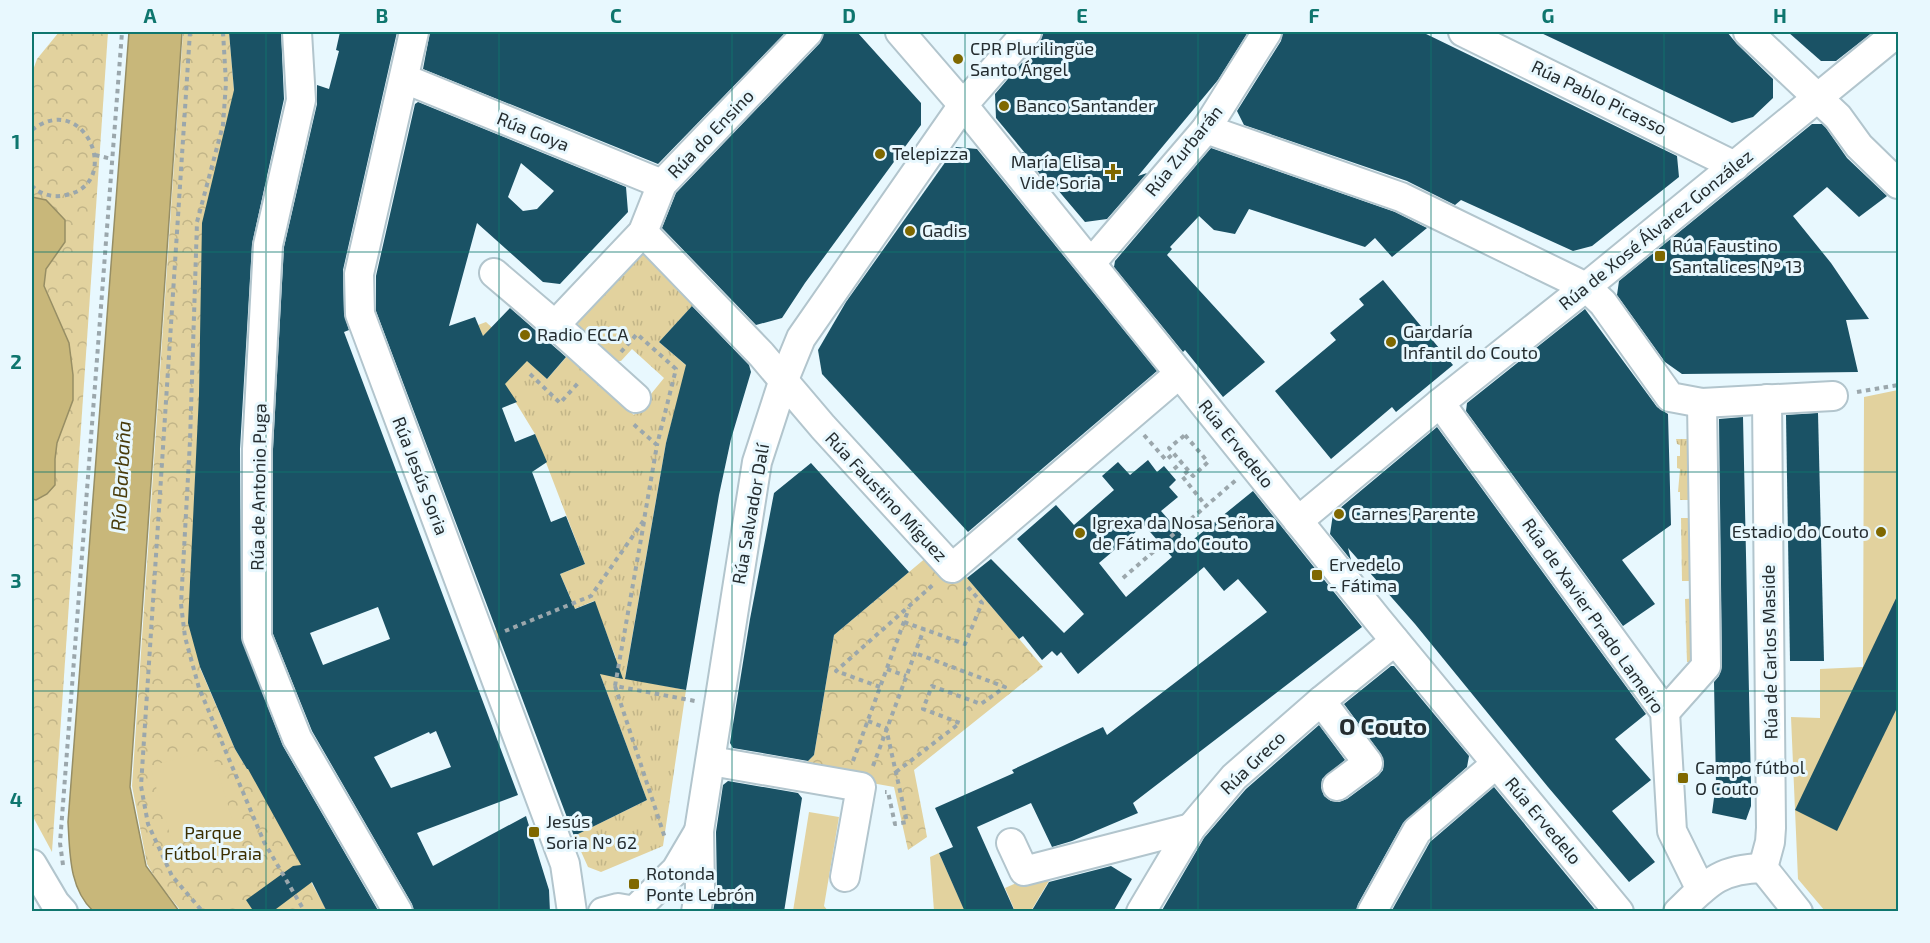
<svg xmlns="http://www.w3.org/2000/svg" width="1930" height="943" font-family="'Exo 2',sans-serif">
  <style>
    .grass { fill: url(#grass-tufts) }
    .forest { fill: url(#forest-crowns) }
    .garden { fill: #e2d29e }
    .water { fill: #c8b77a; stroke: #978e64; stroke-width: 1.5 }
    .building { fill: #1a5265; fill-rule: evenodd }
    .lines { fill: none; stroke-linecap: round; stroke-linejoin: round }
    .minor-casing { stroke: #b2c5cd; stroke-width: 32 }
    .path { stroke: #9ba7ac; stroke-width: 4; stroke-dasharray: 4.5 4.5; stroke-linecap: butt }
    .minor { stroke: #fff; stroke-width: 28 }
    .grid { fill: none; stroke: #0f766e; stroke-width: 1.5; stroke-opacity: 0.55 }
    .poi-dot { fill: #7f6800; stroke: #e8f8fe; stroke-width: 2 }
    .labels { text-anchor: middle; stroke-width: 6; stroke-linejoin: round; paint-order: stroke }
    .poi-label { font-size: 18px; fill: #252d30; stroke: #e8f8fe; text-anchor: start }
    .street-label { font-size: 18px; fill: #252d30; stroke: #e8f8fe }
    .park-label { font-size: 18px; fill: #3c2f00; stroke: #e8f8fe }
    .water-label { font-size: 20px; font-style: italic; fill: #493c0b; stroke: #e8f8fe }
    .district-label { font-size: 24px; font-weight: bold; fill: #252d30; stroke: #e8f8fe }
    .neatline { fill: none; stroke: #0f766e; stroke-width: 2 }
    .grid-label { font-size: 20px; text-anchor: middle; font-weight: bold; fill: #0f766e }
  </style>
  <defs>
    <pattern id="grass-tufts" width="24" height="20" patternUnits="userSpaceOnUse" patternTransform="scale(1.5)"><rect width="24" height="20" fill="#e2d29e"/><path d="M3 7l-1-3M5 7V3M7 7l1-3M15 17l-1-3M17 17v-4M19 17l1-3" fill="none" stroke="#c2b588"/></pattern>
    <pattern id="forest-crowns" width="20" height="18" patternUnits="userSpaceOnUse" patternTransform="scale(1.5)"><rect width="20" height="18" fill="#e2d29e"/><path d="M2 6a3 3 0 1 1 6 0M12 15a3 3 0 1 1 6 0" fill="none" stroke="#c2b588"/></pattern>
  </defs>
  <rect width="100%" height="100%" fill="#e8f8fe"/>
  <g class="grass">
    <polygon points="642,252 694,304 659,342 687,366 666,443 625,678 686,690 663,846 601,872 588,867 574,836 647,800 597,666 616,658 594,601 498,640 494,631 571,599 560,574 585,564 535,434 499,375 478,325 486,322 547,379 569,354 634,415 664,378 632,349 621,361 608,361 579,335 578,322"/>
    <polygon points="1676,439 1699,439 1699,500 1680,500 1680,492 1678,492 1680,469 1677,468 1677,456 1680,456 1680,445 1677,444"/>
    <polygon points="1681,518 1698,518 1699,581 1682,581"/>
    <polygon points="1699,598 1700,662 1687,662 1685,599"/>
  </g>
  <g class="forest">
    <polygon points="59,32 108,32 52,852 32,815 32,73 37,59"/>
    <polygon points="183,32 229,32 234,90 200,668 235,749 247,769 256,766 278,822 327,911 181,911 157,881 147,864 132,786"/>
    <polygon points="940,546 1043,667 914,770 927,837 908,850 894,787 799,770 814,755 834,635"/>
  </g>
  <g class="garden">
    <polygon points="1898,390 1898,911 1825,911 1798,879 1791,717 1820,718 1820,669 1863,667 1864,397"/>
    <polygon points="211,750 235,828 173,845 150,766"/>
    <polygon points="809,812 839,817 824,906 828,911 793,911"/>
    <polygon points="939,853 965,911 934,911 930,857"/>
    <polygon points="1059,864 1031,911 1015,911 1005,888"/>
  </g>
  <g class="water">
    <path d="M129 32H182L130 787 146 866 179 911H93C69 888 70 854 68 822Z"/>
    <polygon points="32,197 46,200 65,220 65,242 46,269 44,286 69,343 73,375 73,400 57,443 55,459 55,485 47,494 36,500 32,499"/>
  </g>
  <g class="building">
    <polygon points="229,32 281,32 284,99 252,244 240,449 241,637 283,746 379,912 327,912 312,882 272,912 254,912 246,900 293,866 301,865 248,769 247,769 235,749 200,667 188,623 199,395 202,223 234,90"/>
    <path d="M340 32H397L343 270 344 314 349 330 344 332 518 795 417 833 433 866 526 816 549 890 550 912H414L412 904 312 731 273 634V449L284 247 317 104V85L329 89 339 51 336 50ZM378 607 390 639 323 665 310 633ZM436 731 451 767 391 788 374 757 429 732 430 734Z"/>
    <polygon points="430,32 786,32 658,164 423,69"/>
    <polygon points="824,32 857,32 921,103 921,125 805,283 782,318 756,325 662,228 676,193 820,43"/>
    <polygon points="1044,32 1248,32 1218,80 1138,176 1147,173 1107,219 1085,222 1046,176 1043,178 1022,152 1025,153 996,118 995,94 1039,43"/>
    <polygon points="1283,32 1422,32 1677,156 1679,177 1592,246 1573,251 1461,200 1455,205 1407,181 1244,125 1237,111 1281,41"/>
    <polygon points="1539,32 1727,32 1737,44 1773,79 1773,98 1753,117 1732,123"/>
    <polygon points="1788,32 1873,32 1836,61 1821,61"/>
    <path d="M418 102 626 187 628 212 560 284 543 282 477 223 449 326 475 317 483 336 510 308 566 357 547 379 527 361 505 384 517 402 502 408 515 442 535 434 547 462 532 472 551 522 566 516 585 564 560 574 575 609 595 601 623 679 600 674 647 800 574 836 376 311V276L415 104ZM521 163 554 191 537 209 523 211 508 197Z"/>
    <polygon points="1812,124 1822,124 1826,128 1847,158 1887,196 1859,217 1827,187 1793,216 1831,263 1869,319 1846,320 1858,372 1682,374 1665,362 1617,295 1619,281"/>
    <polygon points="956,147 977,149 1157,371 968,532 822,374 818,350 846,302"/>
    <polygon points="1211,148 1395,212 1427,228 1392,257 1375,238 1365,247 1249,209 1235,234 1214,230 1199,216 1170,247 1172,249 1167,255 1265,362 1223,397 1185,350 1183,352 1114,267 1115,261"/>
    <polygon points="1383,280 1453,365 1396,412 1392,407 1331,459 1275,391 1336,340 1330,333 1364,305 1359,299"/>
    <polygon points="692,306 749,365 751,372 731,439 719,495 686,690 625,679 666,443 686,365 659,342"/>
    <polygon points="1585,309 1657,407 1668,414 1671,525 1622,560 1655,604 1623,626 1466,411 1467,403"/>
    <polygon points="1818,413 1824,661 1790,661 1786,415"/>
    <polygon points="1743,417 1751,785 1751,806 1746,820 1712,813 1716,783 1714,682 1719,676 1722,666 1719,419"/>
    <polygon points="1437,427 1646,714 1615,739 1651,780 1612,811 1655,862 1629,882 1548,787 1415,624 1348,548 1351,560 1330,534 1333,514"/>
    <path d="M1148 460 1157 472 1164 466 1176 480 1169 487 1178 497 1161 511 1189 543 1253 491 1362 627 1133 803 1138 813 1072 841 1052 847 1031 803 977 827 1015 912H965L939 853 953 847 935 808 1014 773 1012 770 1103 727 1107 735 1267 612 1238 579 1224 591 1204 567 1078 674 1061 652 1057 656 1052 651 1042 660 1023 636 1019 639 967 578 991 559 1064 633 1084 614 1017 539 1056 505 1074 525 1114 490 1102 476 1118 462 1130 475ZM1144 525 1172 557 1126 597 1099 563Z"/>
    <polygon points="811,463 909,572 834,635 814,755 808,761 733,748 730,743 750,619 774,493"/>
    <polygon points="1899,592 1899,704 1837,831 1795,810"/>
    <polygon points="1391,666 1394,666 1469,756 1467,767 1403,823 1358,904 1356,912 1161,912 1204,838 1246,789 1319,725 1345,760 1322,779 1321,787 1324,796 1331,801 1339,802 1347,799 1378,776 1383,770 1384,762 1381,754 1344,704"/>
    <polygon points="728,781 798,793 802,798 784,912 713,912 717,889 716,832 723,785"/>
    <polygon points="1494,787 1597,912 1391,912 1430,842"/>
    <polygon points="1111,866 1132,879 1113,912 1031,912 1049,882"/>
  </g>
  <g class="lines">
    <defs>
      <g id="minor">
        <polyline points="297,32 301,100 268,245 257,449 257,637 297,738 398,912"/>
        <polyline points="414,32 359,274 360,314 565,864 572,912"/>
        <polyline points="900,32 963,105 1378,620 1619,912"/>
        <polyline points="1463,32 1735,166"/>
        <polyline points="1748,32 1838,117 1859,146 1898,184"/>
        <polyline points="405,79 662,184"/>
        <polyline points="1206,129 1401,197 1586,287 1603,303 1670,397 1702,403 1833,396"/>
        <polyline points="643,232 761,354 823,427 952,568 1179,374"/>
        <polyline points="1091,263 1206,129 1267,32"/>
        <polyline points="494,273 555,325 643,232 662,184 808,32"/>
        <polyline points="555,325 636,398"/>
        <polyline points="1440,403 1665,712 1672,831 1701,890"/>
        <polyline points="1298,521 1440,403 1586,287 1898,32"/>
        <polyline points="1321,701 1368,763 1337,786"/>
        <polyline points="1665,712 1706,666 1702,403"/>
        <polyline points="711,761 861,787 845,877"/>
        <polyline points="1011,843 1024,871 1191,828"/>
        <polyline points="32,864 55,903 63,912"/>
        <polyline points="1763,868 1770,842 1771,828 1767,399"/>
        <polyline points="1763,868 1798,912"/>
        <polyline points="635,910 676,870 699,831"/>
        <polyline points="603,912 618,908 641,912"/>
        <polyline points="696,912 700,889 699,831 757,462 783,382 801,338 940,138 963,105 1027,32"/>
        <polyline points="1141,912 1191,828 1234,777 1321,701 1395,641"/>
        <polyline points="1372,912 1417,831 1496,764"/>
        <path d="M1678 912C1708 883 1719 869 1763 868"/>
      </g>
    </defs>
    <use href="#minor" class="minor-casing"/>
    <g class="path">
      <polyline points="190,32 141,786 148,824 172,876 203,912"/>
      <polyline points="223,32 226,83 223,125 197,222 190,441 181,604 185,637 199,688 264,842 305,912"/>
      <path d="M32 130C85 89 124 184 66 195 54 198 41 195 32 186"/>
      <polyline points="95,155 112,159"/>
      <polyline points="621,352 637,334 676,369 657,445"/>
      <polyline points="530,374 560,403 580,381"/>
      <polyline points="1857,392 1898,385"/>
      <polyline points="1144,435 1166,460 1174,453"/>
      <polygon points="1185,435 1208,462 1193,476 1169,448"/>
      <polyline points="1174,469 1182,462"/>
      <polyline points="1188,471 1182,476 1206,506"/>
      <polyline points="644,522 615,686 695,701"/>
      <polyline points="1123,578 1236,480"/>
      <polyline points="904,622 965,644 982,603 967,586"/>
      <polyline points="505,631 591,596 644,520 657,445 631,422"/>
      <polyline points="887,669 906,676"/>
      <polyline points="615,686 665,838"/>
      <polyline points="880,687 836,671 934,584"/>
      <polyline points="868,721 886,728 907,822 895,824 888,792 885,792"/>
      <polyline points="853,761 909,608"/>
      <polyline points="873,766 924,629"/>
      <polyline points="896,772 960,723 923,709 932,686 981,704 1005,687 915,653"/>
      <polyline points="63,865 60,843 122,32"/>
    </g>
    <use href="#minor" class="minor"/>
  </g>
  <path class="grid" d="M266 32V912M499 32V912M732 32V912M965 32V912M1198 32V912M1431 32V912M1664 32V912M32 252H1898M32 472H1898M32 691H1898"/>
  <g class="poi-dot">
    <circle cx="958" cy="59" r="6"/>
    <circle cx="1004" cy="106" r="6"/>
    <circle cx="880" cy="154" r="6"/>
    <path d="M1110 163h6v6h6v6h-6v6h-6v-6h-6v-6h6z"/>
    <circle cx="910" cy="231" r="6"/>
    <rect x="1654" y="250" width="12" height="12" rx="3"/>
    <circle cx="525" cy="335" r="6"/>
    <circle cx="1391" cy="342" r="6"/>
    <circle cx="1339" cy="514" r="6"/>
    <circle cx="1881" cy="532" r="6"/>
    <circle cx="1080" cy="533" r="6"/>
    <rect x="1311" y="569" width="12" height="12" rx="3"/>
    <rect x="1677" y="772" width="12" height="12" rx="3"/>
    <rect x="528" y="826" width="12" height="12" rx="3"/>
    <rect x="628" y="878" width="12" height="12" rx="3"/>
  </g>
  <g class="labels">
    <g class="poi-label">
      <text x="970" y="55">CPR Plurilingüe<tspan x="970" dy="21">Santo Ángel</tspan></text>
      <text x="1016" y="112">Banco Santander</text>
      <text x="892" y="160">Telepizza</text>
      <text x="1101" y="168" text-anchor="end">María Elisa<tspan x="1101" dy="21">Vide Soria</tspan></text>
      <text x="922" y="237">Gadis</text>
      <text x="1672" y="252">Rúa Faustino<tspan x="1672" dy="21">Santalices Nº 13</tspan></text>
      <text x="1403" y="338">Gardaría<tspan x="1403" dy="21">Infantil do Couto</tspan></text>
      <text x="537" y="341">Radio ECCA</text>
      <text x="1351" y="520">Carnes Parente</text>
      <text x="1092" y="529">Igrexa da Nosa Señora<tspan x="1092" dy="21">de Fátima do Couto</tspan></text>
      <text x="1869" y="538" text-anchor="end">Estadio do Couto</text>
      <text x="1329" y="571">Ervedelo<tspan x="1329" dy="21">- Fátima</tspan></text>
      <text x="1695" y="774">Campo fútbol<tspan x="1695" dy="21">O Couto</tspan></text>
      <text x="546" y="828">Jesús<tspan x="546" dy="21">Soria Nº 62</tspan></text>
      <text x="646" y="880">Rotonda<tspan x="646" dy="21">Ponte Lebrón</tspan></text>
    </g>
    <g class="street-label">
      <text transform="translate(1599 98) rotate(26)" y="6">Rúa Pablo Picasso</text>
      <text transform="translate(533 132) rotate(22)" y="6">Rúa Goya</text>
      <text transform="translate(711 134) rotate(-46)" y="6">Rúa do Ensino</text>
      <text transform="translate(1184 151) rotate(-51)" y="6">Rúa Zurbarán</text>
      <text transform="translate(1656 230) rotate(-39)" y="6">Rúa de Xosé Álvarez González</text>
      <text transform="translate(1236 444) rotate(51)" y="6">Rúa Ervedelo</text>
      <text transform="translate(420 476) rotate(69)" y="6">Rúa Jesús Soria</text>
      <text transform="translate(259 487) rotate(-89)" y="6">Rúa de Antonio Puga</text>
      <text transform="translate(886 497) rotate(47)" y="6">Rúa Faustino Míguez</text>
      <text transform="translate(751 514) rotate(-80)" y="6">Rúa Salvador Dalí</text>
      <text transform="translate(1593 616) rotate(55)" y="6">Rúa de Xavier Prado Lameiro</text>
      <text transform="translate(1770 652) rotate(-91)" y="6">Rúa de Carlos Maside</text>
      <text transform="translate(1253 763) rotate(-44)" y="6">Rúa Greco</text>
      <text transform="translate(1543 821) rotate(50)" y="6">Rúa Ervedelo</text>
    </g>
    <g class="park-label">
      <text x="213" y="839">Parque<tspan x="213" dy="21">Fútbol Praia</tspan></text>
    </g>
    <g class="water-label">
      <text transform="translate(121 476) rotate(-87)" y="7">Río Barbaña</text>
    </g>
    <g class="district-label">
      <text x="1383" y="735">O Couto</text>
    </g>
  </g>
  <rect width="1930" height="943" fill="none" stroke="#e8f8fe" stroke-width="66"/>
  <rect x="33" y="33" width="1864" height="877" class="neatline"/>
  <g class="grid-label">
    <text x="150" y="23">A</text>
    <text x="382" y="23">B</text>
    <text x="616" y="23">C</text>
    <text x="849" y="23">D</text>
    <text x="1082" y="23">E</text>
    <text x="1314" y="23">F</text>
    <text x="1548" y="23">G</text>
    <text x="1780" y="23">H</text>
    <text x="16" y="149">1</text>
    <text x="16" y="369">2</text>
    <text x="16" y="588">3</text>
    <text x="16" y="807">4</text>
  </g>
</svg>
